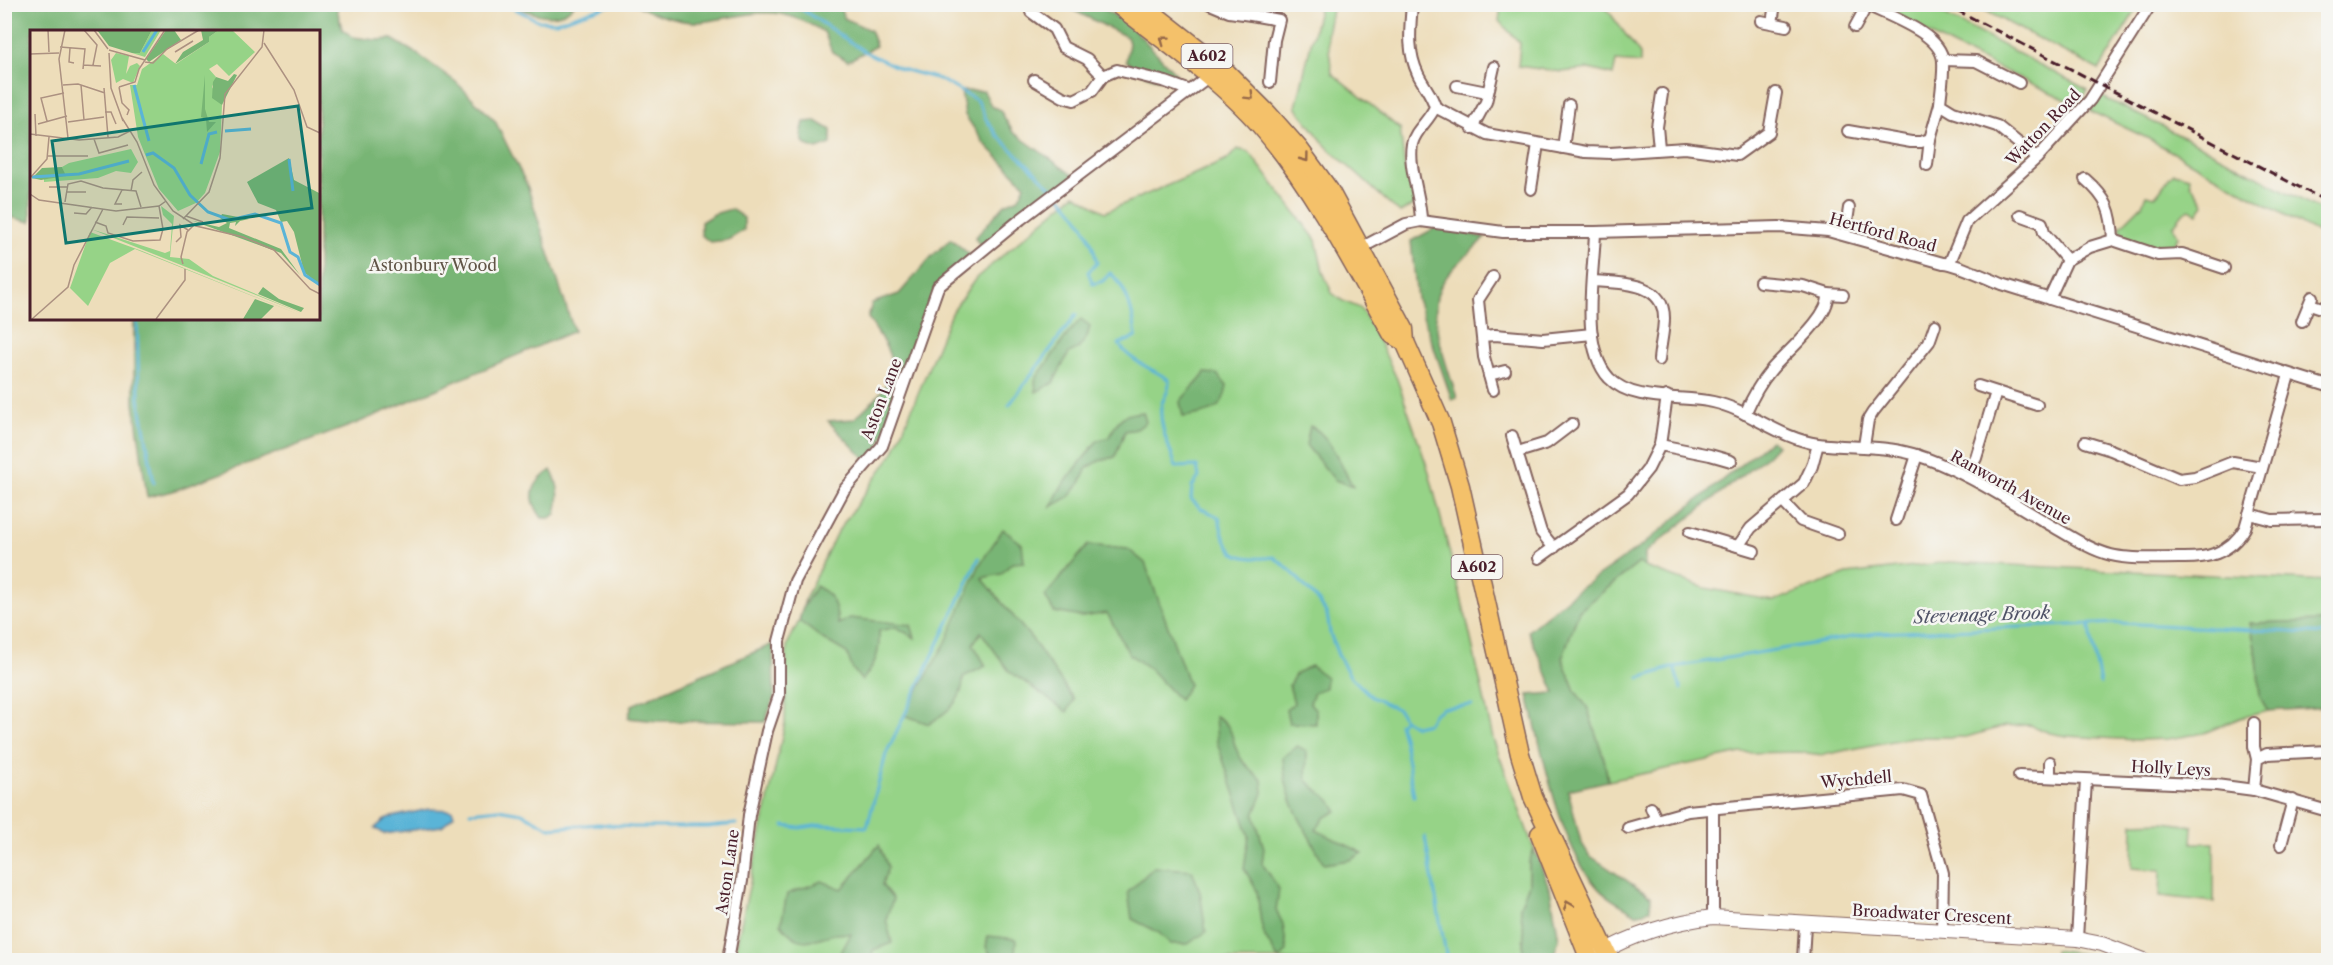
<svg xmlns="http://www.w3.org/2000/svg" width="2333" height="965" font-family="'Libre Caslon Text',serif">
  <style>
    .green { fill: #96d387; stroke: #707959; stroke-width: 1.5 }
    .forest { fill: #78b574; stroke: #616a50; stroke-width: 1.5 }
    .water { fill: #5ab4d7; stroke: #526a81; stroke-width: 1.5 }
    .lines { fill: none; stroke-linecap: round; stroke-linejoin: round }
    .stream { stroke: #5ab4d7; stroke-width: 3 }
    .minor-casing { stroke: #83625d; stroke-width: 14 }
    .tertiary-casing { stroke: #83625d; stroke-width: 16 }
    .trunk-casing { stroke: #83625d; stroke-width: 21 }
    .minor { stroke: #fff; stroke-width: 10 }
    .tertiary { stroke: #fff; stroke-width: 14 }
    .trunk { stroke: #f4c16b; stroke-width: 18 }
    .rail { stroke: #4a1f2b; stroke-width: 3; stroke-dasharray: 9 4.5; stroke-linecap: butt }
    .oneway { stroke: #966848 }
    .labels { text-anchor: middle; stroke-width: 5; stroke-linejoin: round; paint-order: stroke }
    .shield { fill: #f6f6f2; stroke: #7e6067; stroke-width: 1.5 }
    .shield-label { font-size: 15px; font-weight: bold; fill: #4a1f2b }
    .street-label { font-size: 16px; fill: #4a1f2b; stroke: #f6f6f2 }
    .park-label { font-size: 16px; fill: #615547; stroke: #f6f6f2 }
    .water-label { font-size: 18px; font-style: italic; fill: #505367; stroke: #f6f6f2 }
    .inset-river { fill: none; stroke: #5ab4d7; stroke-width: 3 }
    .inset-road { fill: none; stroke: #ac9181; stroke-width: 1.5 }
    .view { fill: #0f766e; fill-opacity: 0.15; stroke: #0f766e; stroke-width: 3 }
    .inset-edge { fill: none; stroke: #4a1f2b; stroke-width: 3 }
  </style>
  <rect width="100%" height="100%" fill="#f6f6f2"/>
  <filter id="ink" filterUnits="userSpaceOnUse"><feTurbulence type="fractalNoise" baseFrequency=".0167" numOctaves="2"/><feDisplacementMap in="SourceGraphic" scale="12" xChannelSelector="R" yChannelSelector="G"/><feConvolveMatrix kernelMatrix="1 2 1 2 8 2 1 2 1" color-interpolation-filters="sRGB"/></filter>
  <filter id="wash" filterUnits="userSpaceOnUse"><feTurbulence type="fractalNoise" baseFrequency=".008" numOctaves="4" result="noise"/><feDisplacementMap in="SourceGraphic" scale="24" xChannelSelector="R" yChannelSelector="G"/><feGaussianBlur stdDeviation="1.35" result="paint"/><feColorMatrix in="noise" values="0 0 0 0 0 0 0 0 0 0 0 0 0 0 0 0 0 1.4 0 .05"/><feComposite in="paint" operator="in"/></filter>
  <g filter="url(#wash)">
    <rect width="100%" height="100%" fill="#edddba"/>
    <g class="green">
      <polygon points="1320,5 1333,5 1327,34 1332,73 1400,129 1405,169 1416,203 1400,213 1326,146 1296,107"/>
      <polygon points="1501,5 1604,5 1640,54 1640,63 1616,61 1613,75 1589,69 1562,72 1518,66 1520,43 1499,21"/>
      <polygon points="1874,5 1926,5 2088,90 2077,105 1954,47"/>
      <polygon points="1974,5 2139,4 2139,5 2099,70"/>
      <polygon points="2101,96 2201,146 2328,214 2328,239 2149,139 2090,111"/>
      <polygon points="1237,149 1249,152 1316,240 1323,272 1332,293 1343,301 1360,308 1372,326 1397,379 1429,472 1467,621 1493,739 1534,849 1529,862 1529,884 1520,906 1524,933 1522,960 733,960 785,723 787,645 799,621 805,599 836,534 894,452 951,313 976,278 1075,194 1105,212 1227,160"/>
      <path d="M2174 173 2190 177 2191 184 2204 204 2198 214 2190 209 2184 212 2173 226 2178 236 2172 251C2158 251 2134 246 2124 236 2122 233 2121 230 2120 227L2142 205 2146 195 2154 197C2163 190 2165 180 2174 173Z"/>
      <polygon points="1640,562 1645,567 1705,588 1774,601 1847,574 1949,562 2328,581 2328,621 2250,623 2257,656 2260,697 2268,711 2240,718 2204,733 2168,739 2136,740 2066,736 2050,733 2030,725 2006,726 1966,737 1912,737 1823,755 1799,752 1741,753 1608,781 1604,759 1587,707 1575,691 1562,658 1579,611"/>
      <polygon points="2164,822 2193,826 2192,843 2214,843 2214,902 2160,896 2161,870 2132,868 2133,823"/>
      <polygon points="2054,950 2097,956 2097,960 2054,960"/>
    </g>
    <g class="forest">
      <polygon points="5,4 336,5 342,29 353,37 376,40 392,39 417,54 456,82 495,121 527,185 574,331 355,424 173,491 147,497 134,403 134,318 318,318 318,32 32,32 31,222 5,216"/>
      <path d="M514 5H574C559 23 533 15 514 5Z"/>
      <path d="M637 5H839L844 18 870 30 876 46 848 61 832 52 824 32C806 22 790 13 768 13 745 12 722 20 699 22 683 23 650 14 637 5Z"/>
      <path d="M1063 5H1098L1130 25 1177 75C1153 85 1145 74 1126 61L1129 43 1127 37Z"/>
      <polygon points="961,91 984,91 991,106 1000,110 1013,132 1074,176 982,248 975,238 1005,204 1019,198 1025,185 983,142 965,115"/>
      <polygon points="816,121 831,130 831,144 817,149 804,144 801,135 804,122"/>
      <polygon points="731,209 744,218 744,230 728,240 710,242 701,235 701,222 714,214"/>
      <path d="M1439 226 1485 238C1470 253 1447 270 1439 290 1428 319 1448 369 1457 398L1452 400 1417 299 1411 241Z"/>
      <path d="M951 239 970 255 936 286 879 447 868 460 858 452 828 421 854 419C899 377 904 370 868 318L872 303 899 294 932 256Z"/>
      <polygon points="1081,319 1090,326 1087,337 1079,348 1069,353 1053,383 1036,392 1035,380 1067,335"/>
      <path d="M1205 373 1217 374 1227 386C1223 413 1207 413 1183 417L1180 402C1188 391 1198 384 1205 373Z"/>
      <path d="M1143 412 1146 422 1137 429 1125 431 1115 457 1099 461 1087 468 1080 483 1069 497 1051 507 1060 489 1097 441 1110 437C1117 419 1123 413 1143 412Z"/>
      <path d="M1310 426C1330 434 1341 467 1353 486L1335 480 1306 445Z"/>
      <path d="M1771 440 1777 445 1768 455 1645 553V567L1639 563 1579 611 1562 658 1575 691 1587 707 1604 759 1608 781 1568 790 1581 842 1589 855 1651 897 1650 910 1636 914C1624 906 1607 899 1598 888 1559 847 1542 750 1528 695L1555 693 1528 631 1575 592 1644 544Z"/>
      <path d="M551 470C560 486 560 497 556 514L550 518H542C527 498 530 484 551 470Z"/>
      <path d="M1003 529 1022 544 1024 562 1012 563 1001 574 982 578 1032 639 1074 700 1067 712 1009 671 981 632 973 644 986 666 963 677C964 701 947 712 929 724L904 715 946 642 980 564Z"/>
      <polygon points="1088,545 1128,549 1145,563 1189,685 1179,700 1150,669 1129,654 1107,613 1082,617 1054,612 1045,596"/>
      <path d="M816 586C834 595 836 606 838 624L850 618 911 625 915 638 896 627 879 631C880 655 876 662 862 681L852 668 847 653 823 639 799 621 803 607Z"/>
      <polygon points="2328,621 2328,707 2268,711 2260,697 2257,656 2250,623"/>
      <polygon points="773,644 774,698 765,722 657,721 628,718 632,705"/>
      <polygon points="1311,666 1326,677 1325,688 1314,692 1310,703 1316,710 1316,724 1289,723 1286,710 1294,703 1289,685 1296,673"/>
      <path d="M1215 716C1234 726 1230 734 1237 751 1242 763 1253 772 1262 780L1263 793 1254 815 1264 848 1262 863 1279 889 1276 910 1283 924 1287 951 1279 960 1265 937 1261 923 1257 891 1244 868 1249 836 1217 742Z"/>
      <path d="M1298 746 1307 752 1306 779C1317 793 1330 795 1337 811L1324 818 1316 830 1363 853 1350 860 1324 864C1304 824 1285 805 1283 757Z"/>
      <path d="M879 845 888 867 882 885 893 899 886 919 892 943 873 950 871 960H837L851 934C819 929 806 958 781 924L787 894 822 881 842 889Z"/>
      <polygon points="1534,849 1550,889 1559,939 1552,960 1522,960 1524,933 1520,906 1529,884 1529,862"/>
      <polygon points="1154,867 1192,870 1200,892 1206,932 1188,944 1171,944 1158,932 1132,919 1128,892"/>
      <polygon points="988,936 1016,939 1015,954 1012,960 994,960 986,947"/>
    </g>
    <polygon class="water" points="429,809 452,810 454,815 442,826 384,834 375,828 387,818"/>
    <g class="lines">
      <g class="stream">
        <polyline points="505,4 539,21 556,22 614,4"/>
        <polyline points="794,4 865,52 901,69 939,79 978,101 986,119 997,135 1054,190"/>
        <path d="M1059 195C1080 216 1091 234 1097 263L1088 272 1093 284 1103 281 1110 273C1127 286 1134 317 1136 337L1119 344C1130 362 1152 368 1169 380 1170 393 1163 396 1161 407 1159 427 1170 448 1176 467L1197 466 1199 477 1192 487 1191 499 1200 508 1219 517C1225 554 1236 562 1274 557L1292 572 1319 602 1327 614 1330 633 1338 655 1350 676 1372 697 1399 710 1404 719 1415 726 1428 723 1434 714 1443 708 1472 705"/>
        <polyline points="137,318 139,399 154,483"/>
        <polyline points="1009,405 1076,315"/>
        <polyline points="2089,624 2100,684"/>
        <polyline points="1674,667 1681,689"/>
        <polyline points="1640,678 1674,667 1876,633 2120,623 2328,634"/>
        <polyline points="1404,719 1399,724 1404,741 1414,796"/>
        <polyline points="470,812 498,809 522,813 550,828 598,824 633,827 708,827 736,824"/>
        <polyline points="784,826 800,828 821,825 867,827 886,754 979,558"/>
        <polyline points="1425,837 1447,960"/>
      </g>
    </g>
  </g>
  <g filter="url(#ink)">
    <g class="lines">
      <defs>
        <g id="minor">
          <polyline points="1210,4 1229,12 1251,15 1252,4"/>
          <path d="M1412 4C1410 29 1407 51 1418 74 1423 85 1433 96 1435 107 1429 121 1415 130 1412 144 1408 169 1421 196 1421 221"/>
          <path d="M1865 4C1888 16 1941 33 1943 61 1944 75 1941 90 1940 104L1953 112 1997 126 2037 158"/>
          <polyline points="1031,12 1054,29 1063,47 1087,59 1103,76 1117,70 1166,82 1188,90"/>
          <polyline points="1251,15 1279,20 1274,40 1270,82"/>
          <polyline points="1761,21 1786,26"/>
          <polyline points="1772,23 1775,4"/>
          <polyline points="1855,27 1867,5"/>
          <polyline points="1943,60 1976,61 2019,83"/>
          <polyline points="1034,80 1063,97 1074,100 1092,91 1103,76"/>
          <polyline points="1457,86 1487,92"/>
          <polyline points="1435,107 1487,134 1586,152 1610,153 1685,148 1737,155 1769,132 1776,93"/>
          <polyline points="1472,128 1486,102 1494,67"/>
          <polyline points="1848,131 1911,142 1921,142 1930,139"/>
          <polyline points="1563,148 1569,105"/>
          <polyline points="1659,148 1657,127 1662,94"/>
          <polyline points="1927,165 1930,139 1940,104"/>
          <path d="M2085 179C2107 198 2112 211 2113 240"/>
          <polyline points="1531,189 1538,144"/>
          <polyline points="2020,215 2042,223 2044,233 2067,260"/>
          <path d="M1595 232C1594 274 1579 345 1609 378 1633 403 1681 395 1713 402 1750 410 1778 438 1818 444 1850 448 1882 445 1913 454 1963 469 2009 501 2054 527 2071 537 2091 550 2111 555 2132 560 2156 558 2179 558 2206 559 2230 554 2245 528L2289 375"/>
          <polyline points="1845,235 1849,208"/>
          <path d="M1357 250 1406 224 1421 221 1503 232H1595L1779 227 1828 231 1943 263C1953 262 1989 279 2002 284L2328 386"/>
          <polyline points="1950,262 1967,221 2037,158 2090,100 2151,4"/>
          <polyline points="1493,277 1478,300 1484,357 1493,390"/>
          <path d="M1592 281C1619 283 1664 281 1664 318 1664 332 1660 346 1659 360"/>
          <polyline points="1828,294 1843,295"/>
          <polyline points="2049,299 2067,260 2090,247 2113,240 2158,255 2182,254 2224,268"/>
          <polyline points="2310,304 2328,310"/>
          <polyline points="2302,321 2312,297"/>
          <polyline points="1482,336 1495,335 1543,339 1592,334"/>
          <polyline points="1489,375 1505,371"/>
          <polyline points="1978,386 2037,405"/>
          <path d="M1745 414C1752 398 1759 384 1771 370 1784 354 1831 316 1828 294L1803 286 1760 282"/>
          <polyline points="1512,436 1541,532 1554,548"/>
          <polyline points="2085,442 2111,450 2179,479 2195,477 2233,462 2262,467"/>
          <polyline points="1660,445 1710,455 1731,461"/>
          <polyline points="1864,446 1868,420 1873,412 1929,342 1935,325"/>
          <polyline points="1518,452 1547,443 1572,424"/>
          <polyline points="1966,476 1976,458 1996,392"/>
          <polyline points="1783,502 1801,521 1838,534"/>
          <polyline points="2249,514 2272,520 2328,519"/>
          <polyline points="1896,520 1917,455"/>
          <polyline points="1690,532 1754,551"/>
          <polyline points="1738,546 1751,528 1804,483 1812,466 1818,444"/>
          <polyline points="1539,558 1628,494 1648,469 1660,445 1667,396"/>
          <polyline points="2254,723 2254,747 2257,759"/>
          <polyline points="2019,776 2216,785 2254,790 2328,811"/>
          <polyline points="2050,776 2050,762"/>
          <polyline points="2254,790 2257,759 2267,754 2328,751"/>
          <polyline points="1651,808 1656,819"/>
          <polyline points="1713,808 1713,917"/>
          <polyline points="1628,828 1688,811 1903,790 1921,795 1943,873 1942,931"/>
          <polyline points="2281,845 2293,800"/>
          <polyline points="2077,939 2086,780"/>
          <polyline points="728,960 742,881 749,815 767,731 779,696 779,641 795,581 844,490 882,446 938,287 1021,219 1212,74"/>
          <polyline points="1803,960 1805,924"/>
        </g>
        <path id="tertiary" d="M1597 955C1634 934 1671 922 1713 917L2077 939 2102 944 2144 960"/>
        <g id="trunk">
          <path d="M1117 4C1166 42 1229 86 1267 133 1318 195 1354 266 1393 335L1405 342"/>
          <polyline points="1141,4 1220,66 1267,113 1299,149 1329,190 1404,329 1405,342 1441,423 1460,486 1520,754 1533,797 1610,960"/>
          <polyline points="1540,834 1590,960"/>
        </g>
      </defs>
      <use href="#minor" class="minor-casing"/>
      <use href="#tertiary" class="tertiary-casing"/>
      <use href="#trunk" class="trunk-casing"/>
      <use href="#minor" class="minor"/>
      <use href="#tertiary" class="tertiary"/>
      <use href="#trunk" class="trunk"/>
      <polyline class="rail" points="1945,4 2328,202"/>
    </g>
    <defs><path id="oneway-chevron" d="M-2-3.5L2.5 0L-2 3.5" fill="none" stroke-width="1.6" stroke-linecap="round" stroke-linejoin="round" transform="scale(1.5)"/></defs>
    <g class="oneway">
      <use href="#oneway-chevron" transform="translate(1164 40) rotate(-143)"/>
      <use href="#oneway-chevron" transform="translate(1250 96) rotate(45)"/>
      <use href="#oneway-chevron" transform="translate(1305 158) rotate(53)"/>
      <use href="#oneway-chevron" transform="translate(1568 905) rotate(-112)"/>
    </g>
  </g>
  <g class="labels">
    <g class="shield">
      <rect x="1181.5" y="44" width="51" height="24" rx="4.5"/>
      <rect x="1451.5" y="555" width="51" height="24" rx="4.5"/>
    </g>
    <g class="shield-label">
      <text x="1207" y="61">A602</text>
      <text x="1477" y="572">A602</text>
    </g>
    <g class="street-label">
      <text transform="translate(2043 127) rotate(-46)" y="6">Watton Road</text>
      <text transform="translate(1883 232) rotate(15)" y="6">Hertford Road</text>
      <text transform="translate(881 399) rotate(-69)" y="6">Aston Lane</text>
      <text transform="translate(2011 487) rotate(29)" y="6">Ranworth Avenue</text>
      <text transform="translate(2171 768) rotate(3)" y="6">Holly Leys</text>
      <text transform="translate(1856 779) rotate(-5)" y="6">Wychdell</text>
      <text transform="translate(727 872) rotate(-82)" y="6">Aston Lane</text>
      <text transform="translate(1932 914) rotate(3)" y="6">Broadwater Crescent</text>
    </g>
    <g class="park-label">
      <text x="433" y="271">Astonbury Wood</text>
    </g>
    <g class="water-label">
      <text transform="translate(1982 615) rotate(-2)" y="6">Stevenage Brook</text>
    </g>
  </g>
  <g transform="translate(30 30)">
    <rect width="290" height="290" fill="#edddba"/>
    <path d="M122 0H131L115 27 102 23H110ZM189 0H202L225 22 199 46 187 34 179 39 186 47 182 57 192 75 190 122 175 163 166 173 148 181 129 159 108 107 100 55H107L112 39 133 24 146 34 179 12V7ZM86 23 99 26 96 44 100 36 107 33 110 36 103 53 93 49 86 53 81 30ZM101 119 108 132 101 143 86 141 68 148 14 152V149L35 146 32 137 39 133ZM131 176 144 186 140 227 159 229 183 246 271 283 61 199 135 223 140 221 142 194 133 185ZM60 202 112 221 270 285 105 219 80 233 58 276 40 258Z" fill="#96d387"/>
    <path d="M67 0 108 1 122 0 110 23H102L79 16ZM136 0H144L151 10 119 32 116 29ZM171 0H189L179 7V12L145 34 153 22 173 10ZM204 44 207 45 192 75 182 68 183 52 186 47 198 51ZM175 45V79L179 92H186L177 102 176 89 171 87ZM259 128 264 150 289 163V255L274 242 264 202 257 191 251 192 246 180 228 173 217 152ZM32 137 36 146 11 150 2 148 12 138ZM192 184 219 189 210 191 205 196 206 192 200 193 199 198 251 219 270 245 251 223 163 191 189 197 197 193 190 188ZM233 257 249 269 274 278 271 282 228 264ZM225 269 244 276 231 289H213Z" fill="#78b574"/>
    <path class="inset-river" d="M113 22 127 0M104 55 119 111M195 101 221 99M116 125 123 123 144 138 160 165 178 182 200 190 225 184 251 193 260 222 268 227 275 245 290 255M259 129 263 161M171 134 179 104 187 102M2 147 49 144 99 131"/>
    <path class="inset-road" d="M18 0 19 22M35 0 29 29 38 108M54 0 67 15 63 35M64 0 78 19M234 13 264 60 277 97 290 103M30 17 55 19 53 39M40 18 39 32 44 33M79 20 115 30M145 22 163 11M79 23 81 58 93 91M0 24 29 23M115 32 123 33 137 19 169 0M53 35 71 36M33 55 48 54 75 63M51 55 54 90M89 57 105 52 109 39 135 0M89 57 92 73 99 80 97 85M74 58 78 107M75 82H81L86 94M5 84 6 106M92 88 107 112 124 155 143 181 166 196 213 207 244 220 280 259 290 264M17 91 11 68 34 63M38 92 74 87M8 94 37 86M0 104 49 110 88 107 100 101M64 109 69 123 98 115M18 126H58M0 148 17 129 19 107M19 157H37M92 160 85 174H92M101 161 103 150 112 142M37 162H56M0 164 9 170 86 181 129 176 136 171M35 172 38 154 51 151 73 158 106 161 111 177M44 183 56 184 62 177M156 186 173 192M153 189 179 162 190 128 195 64 232 17 234 0M65 192 76 196 78 203 103 211 130 210 133 199 129 176M93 195 97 187 129 188M146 212 151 207 150 195 158 200M153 234 151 227 157 202 165 194M2 289 38 257 44 235 73 179M126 289 155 250V239"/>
    <path class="view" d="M268 76 282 178 36 213 22 111Z"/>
    <rect width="290" height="290" class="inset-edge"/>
  </g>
  <rect width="2333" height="965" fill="none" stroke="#f6f6f2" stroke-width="24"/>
</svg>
